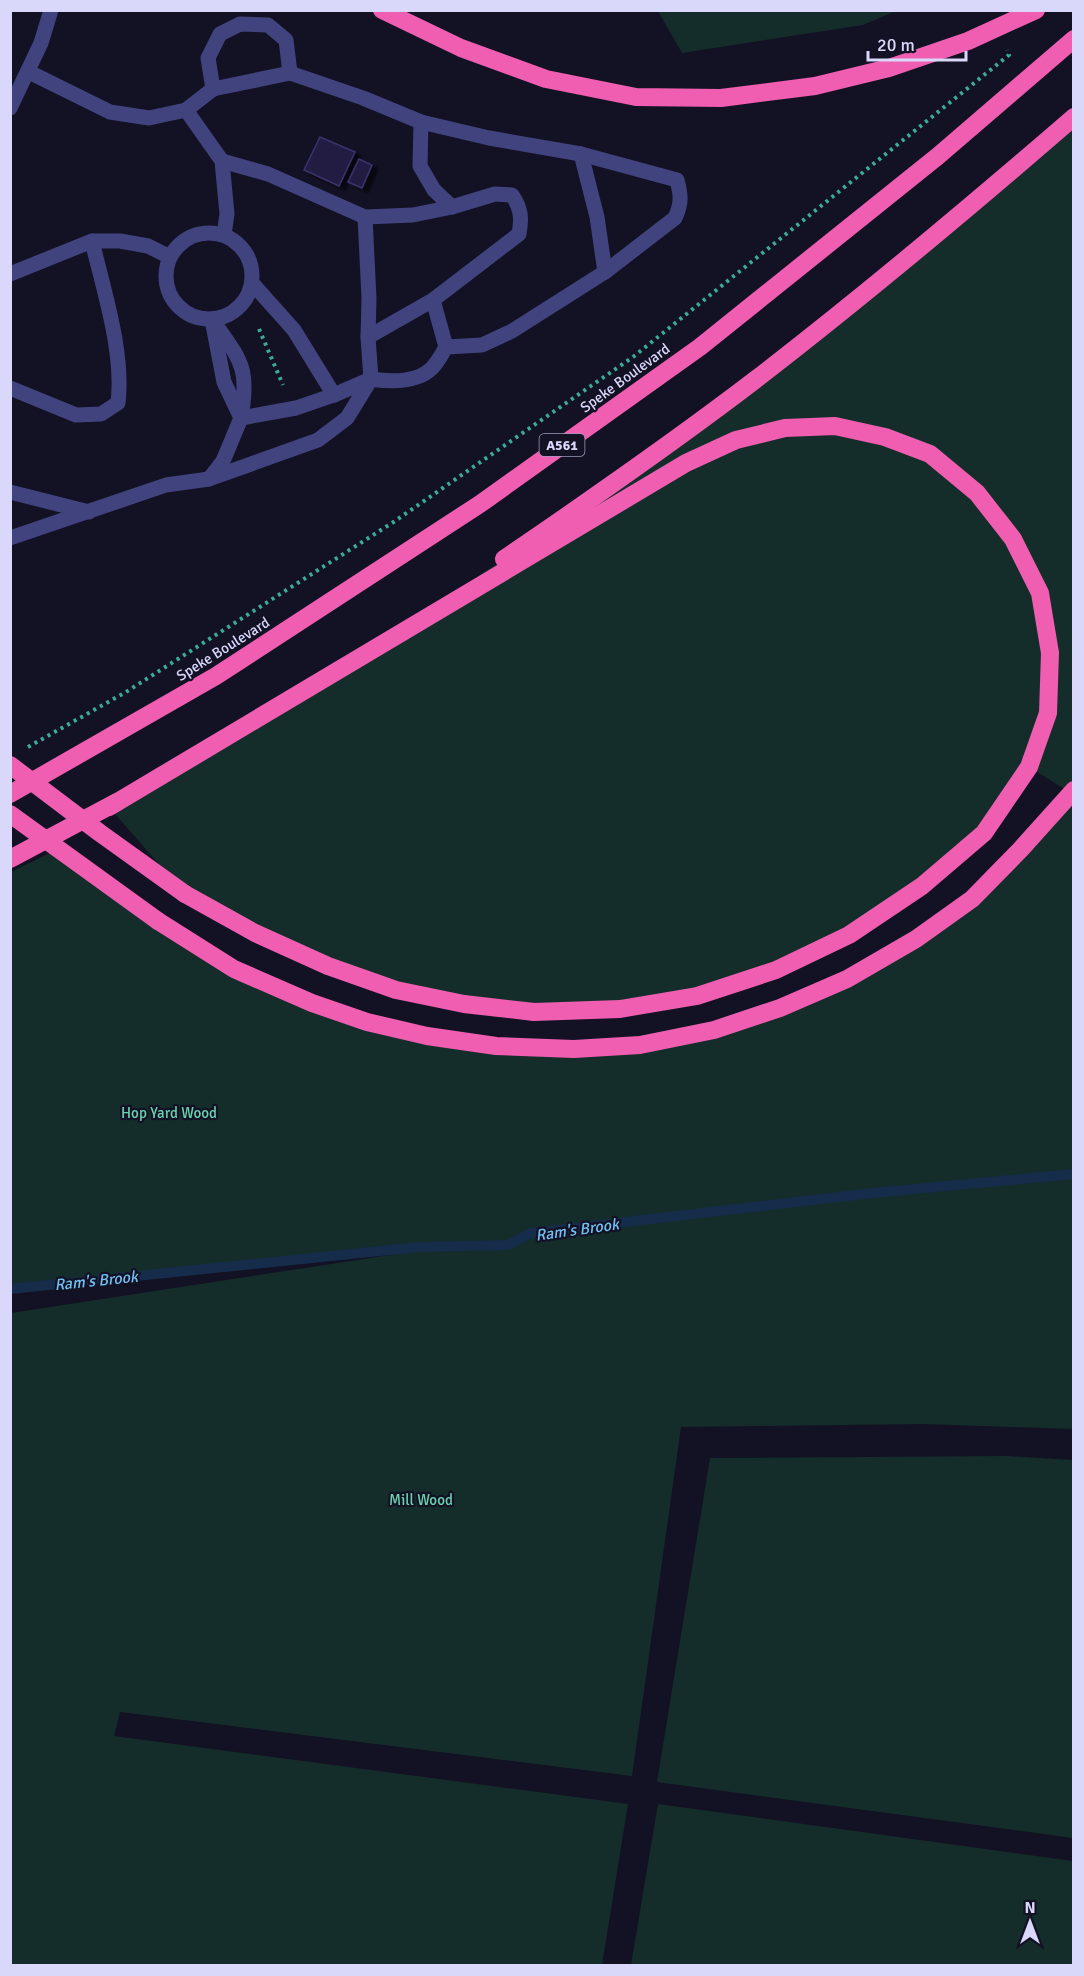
<svg xmlns="http://www.w3.org/2000/svg" width="1084" height="1976" font-family="Signika,sans-serif">
  <style>
    .green { fill: #152d2a }
    .lines { fill: none; stroke-linecap: round; stroke-linejoin: round }
    .stream { stroke: #152d4a; stroke-width: 10 }
    .building { fill: #231f43; stroke: #3a336d; stroke-width: 1.5; filter: url(#shadow) }
    .path { stroke: #3bac9b; stroke-width: 4; stroke-dasharray: 3 4.5; stroke-linecap: butt }
    .minor { stroke: #41437e; stroke-width: 15 }
    .highway { stroke: #ef5eb0; stroke-width: 18 }
    .highway-bridge { stroke: #ef5eb0; stroke-width: 18 }
    .labels { text-anchor: middle; stroke-width: 4.5; stroke-linejoin: round; paint-order: stroke }
    .shield { fill: #131124; stroke: #9e9cba; stroke-width: 1.5 }
    .shield-label { font-size: 14px; font-weight: bold; fill: #d9d8fb }
    .street-label { font-size: 15px; fill: #d9d8fb; stroke: #131124 }
    .park-label { font-size: 15px; fill: #6ad4b1; stroke: #131124 }
    .water-label { font-size: 16px; font-style: italic; fill: #70c0f1; stroke: #131124 }
  </style>
  <defs>
    <filter id="shadow"><feDropShadow dx="6" dy="4" stdDeviation="1.5" flood-color="#0009"/></filter>
  </defs>
  <rect width="100%" height="100%" fill="#131124"/>
  <g class="green">
    <polygon points="658,11 896,11 863,25 682,53"/>
    <polygon points="1073,117 1073,1429 923,1424 681,1427 632,1776 120,1712 114,1736 628,1804 602,1965 11,1966 11,1313 442,1247 419,1247 11,1289 11,872 58,849 234,969 367,1022 574,1049 780,1008 972,899 1071,793 1029,767 984,833 849,935 697,996 535,1012 396,990 185,894 109,807 455,592 592,499"/>
    <polygon points="1006,1456 1073,1460 1073,1838 657,1782 710,1458"/>
    <polygon points="658,1804 1073,1861 1073,1965 631,1965"/>
  </g>
  <g class="lines">
    <polyline class="stream" points="10,1289 419,1247 508,1245 531,1233 873,1193 1074,1174"/>
  </g>
  <g class="building">
    <polygon points="320,137 355,152 339,186 304,170"/>
    <polygon points="359,159 372,165 362,188 348,182"/>
  </g>
  <g class="lines">
    <g class="path">
      <polyline points="259,329 283,385"/>
      <polyline points="28,747 126,692 392,523 633,357 1009,55 1007,50"/>
    </g>
    <g class="minor">
      <polyline points="213,89 208,58 220,34 240,24 268,25 286,40 290,73"/>
      <polyline points="10,108 41,43 51,10"/>
      <polyline points="186,110 222,161 227,214 224,235"/>
      <polyline points="421,122 420,166 434,190 452,207"/>
      <polyline points="581,154 597,217 605,272"/>
      <path d="M222 161 268 174 365 217 413 215 452 207 495 194 512 195C521 208 522 218 519 234L433 300 368 337 371 379 334 395 294 330 252 283"/>
      <polyline points="365,217 369,298 368,337"/>
      <circle cx="209" cy="276" r="43"/>
      <polyline points="10,274 92,241 120,241 148,246 170,257"/>
      <polyline points="433,300 446,347"/>
      <path d="M212 319C240 360 250 366 241 418L296 408 334 395"/>
      <path d="M10 388 76 415 101 414 118 403C124 352 104 292 92 241"/>
      <polyline points="209,479 223,461 241,418 224,382 213,325"/>
      <polyline points="10,492 89,512"/>
      <path d="M10 538 166 485 209 479 318 440 347 418 371 379C391 382 417 383 432 368 438 362 442 354 446 347L482 345 512 331 605 272 675 218C682 203 681 195 677 180L581 154 489 138 421 122 363 98 290 73 213 89 186 110 149 118 110 112 29 72"/>
    </g>
    <g class="highway">
      <polyline points="382,10 461,48 546,79 636,97 721,98 815,86 889,68 968,41 1036,10"/>
      <path d="M504 559C589 501 674 442 755 380 864 296 970 207 1074 117"/>
      <polyline points="10,794 216,676 480,504 700,347 938,156 1074,39"/>
      <polyline points="109,807 686,463 736,440 785,428 835,426 885,437 930,454 977,493 1013,539 1040,593 1050,653 1048,713 1029,767 984,833 922,886 849,935 776,970 697,996 620,1009 534,1012 464,1004 396,990 328,966 255,933 185,894"/>
      <polyline points="10,859 117,802"/>
      <polyline points="158,921 234,969 312,1003 367,1022 427,1036 496,1046 574,1049 640,1045 714,1030 780,1008 847,979 916,939 972,899 1021,849 1074,790"/>
    </g>
    <g class="highway-bridge">
      <polyline points="10,765 100,833 185,894"/>
      <polyline points="10,814 158,921"/>
    </g>
  </g>
  <g class="labels">
    <rect class="shield" x="539.5" y="434" width="45" height="22" rx="4.5"/>
    <g class="shield-label">
      <text x="562" y="450">A561</text>
    </g>
    <g class="street-label">
      <text transform="translate(625 378) rotate(-36)" y="5">Speke Boulevard</text>
      <text transform="translate(223 649) rotate(-32)" y="5">Speke Boulevard</text>
    </g>
    <g class="park-label">
      <text x="169" y="1118">Hop Yard Wood</text>
      <text x="421" y="1505">Mill Wood</text>
    </g>
    <g class="water-label">
      <text transform="translate(577 1229) rotate(-8)" y="6">Ram's Brook</text>
      <text transform="translate(96 1280) rotate(-6)" y="6">Ram's Brook</text>
    </g>
  </g>
  <rect width="1084" height="1976" fill="none" stroke="#d9d8fb" stroke-width="24"/>
  <g transform="translate(1030 1922)" stroke="#131124" stroke-width="4.5" paint-order="stroke">
  <path d="M0-4.5L10 22L0 15L-10 22Z" fill="#d9d8fb"/>
  <text y="-9" font-size="16" font-weight="bold" text-anchor="middle" fill="#d9d8fb">N</text>
  </g>
  <path d="M868 51v9h98v-9" fill="none" stroke="#d9d8fb" stroke-width="3"/>
  <text x="877" y="51" font-size="18" fill="#d9d8fb" stroke="#131124" stroke-width="4.5" paint-order="stroke">20 m</text>
</svg>
